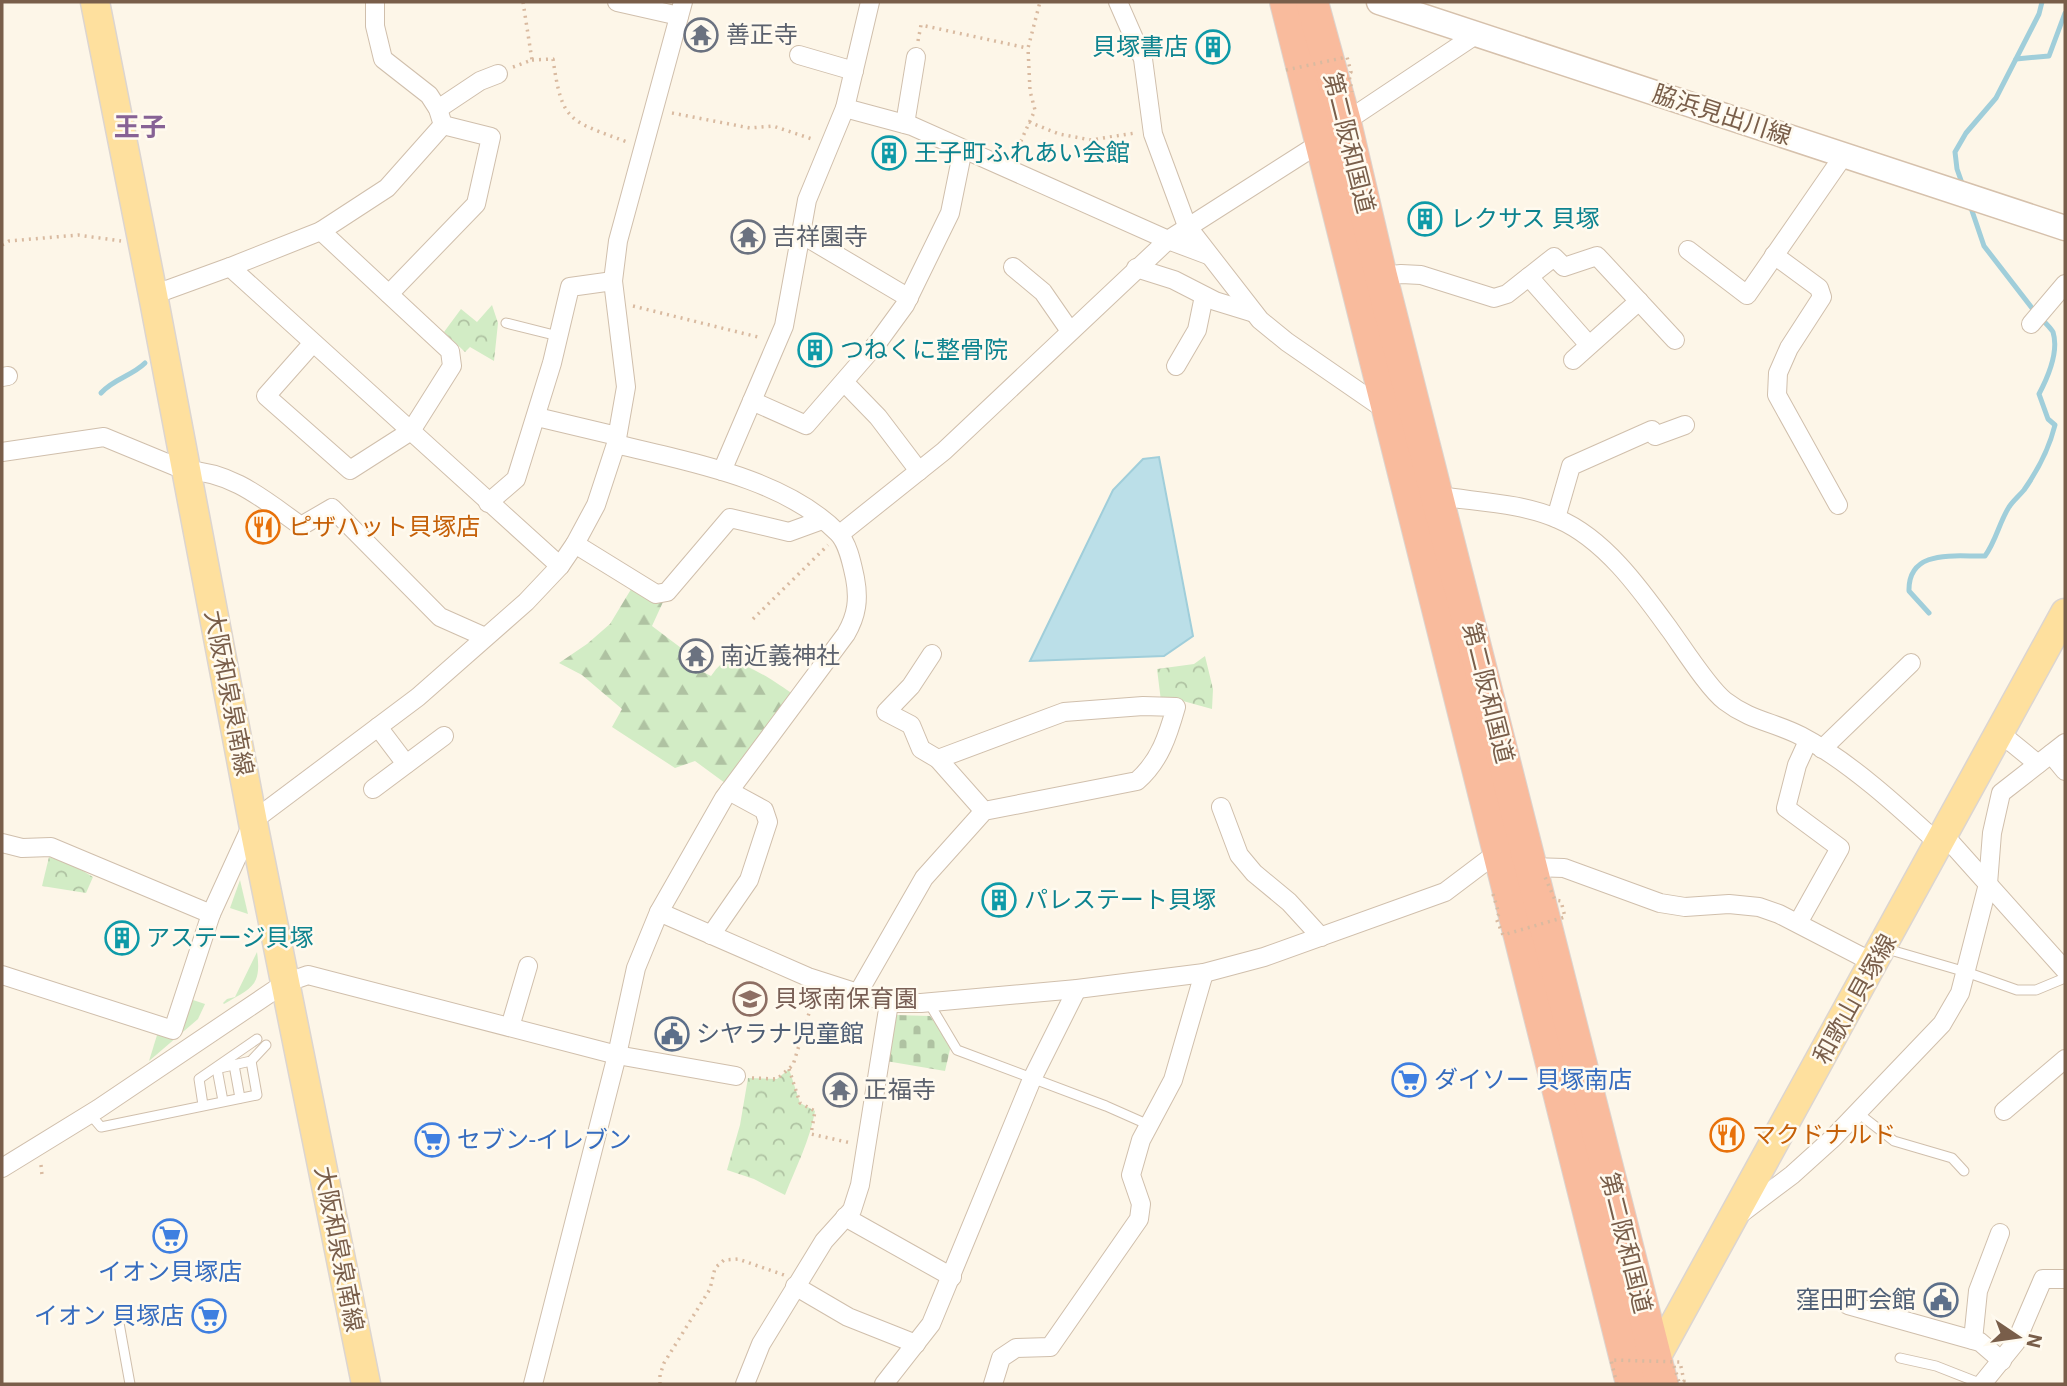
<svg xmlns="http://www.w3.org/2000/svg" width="2067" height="1386" font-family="Roboto,'Noto Sans JP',sans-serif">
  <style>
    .grass { fill: #d2ecc5 }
    .forest { fill: url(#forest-firs) }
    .cemetery { fill: url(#cemetery-stones) }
    .park { fill: url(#park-crowns) }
    .water { fill: #bbdfe8; stroke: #a0ceda; stroke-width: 2 }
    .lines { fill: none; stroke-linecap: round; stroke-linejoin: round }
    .stream { stroke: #a0ceda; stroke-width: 5 }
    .lane-casing { stroke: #d0bfac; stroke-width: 11 }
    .street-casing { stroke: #d0bfac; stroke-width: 20 }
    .secondary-casing { stroke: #d6c1ac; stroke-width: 27 }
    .primary-casing { stroke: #dcd5d0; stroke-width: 31 }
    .highway-casing { stroke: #dcd5d0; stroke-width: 34 }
    .path { stroke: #d9baa0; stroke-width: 3.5; stroke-dasharray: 2 5; stroke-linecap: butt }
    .lane { stroke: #fff; stroke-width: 9 }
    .street { stroke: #fff; stroke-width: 18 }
    .secondary { stroke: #fff; stroke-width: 24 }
    .primary { stroke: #fee09e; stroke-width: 28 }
    .highway { stroke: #f9bb9d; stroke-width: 32 }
    .path-bridge { stroke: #d9baa0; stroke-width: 3.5; stroke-dasharray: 2 5; stroke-linecap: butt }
    .labels { text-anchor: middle; stroke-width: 5; stroke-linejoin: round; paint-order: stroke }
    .worship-label { font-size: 24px; fill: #5b616d; stroke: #fffaef; text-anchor: start }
    .culture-label { font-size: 24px; fill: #0d838f; stroke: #fffaef; text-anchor: start }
    .street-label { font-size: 24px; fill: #795e4a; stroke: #fffaef }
    .food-label { font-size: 24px; fill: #c56008; stroke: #fffaef; text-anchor: start }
    .education-label { font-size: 24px; fill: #785e54; stroke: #fffaef; text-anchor: start }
    .service-label { font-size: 24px; fill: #4e5e75; stroke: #fffaef; text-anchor: start }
    .shop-label { font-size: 24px; fill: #366cbe; stroke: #fffaef; text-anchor: start }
    .neighbourhood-label { font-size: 26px; font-weight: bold; fill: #876295; stroke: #fffaef }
  </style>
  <defs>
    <pattern id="forest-firs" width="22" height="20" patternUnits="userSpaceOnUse" patternTransform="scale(1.75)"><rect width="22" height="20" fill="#d2ecc5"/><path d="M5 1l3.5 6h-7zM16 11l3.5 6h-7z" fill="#afc2a2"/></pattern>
    <pattern id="cemetery-stones" width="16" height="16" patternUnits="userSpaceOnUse" patternTransform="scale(1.75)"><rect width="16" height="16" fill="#d2ecc5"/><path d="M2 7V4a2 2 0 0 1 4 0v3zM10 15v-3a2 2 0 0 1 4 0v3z" fill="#afc2a2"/></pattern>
    <pattern id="park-crowns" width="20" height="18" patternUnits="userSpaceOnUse" patternTransform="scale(1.75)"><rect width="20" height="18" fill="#d2ecc5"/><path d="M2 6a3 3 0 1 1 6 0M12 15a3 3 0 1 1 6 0" fill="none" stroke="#afc2a2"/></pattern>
  </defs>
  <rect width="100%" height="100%" fill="#fdf6e8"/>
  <g class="grass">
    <polygon points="240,880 248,914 230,908"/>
    <path d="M257 952C262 987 251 988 224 1004L223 1003 227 999 235 997Z"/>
    <polygon points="187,998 205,1004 198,1019 149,1061 158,1032"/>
  </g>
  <path class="forest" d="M633 586 663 602 652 626 693 657 695 668 711 676C715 671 720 662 728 662 746 661 778 684 793 694L725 783 695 761 675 768 612 727 622 709 582 675 559 663 587 644 610 624Z"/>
  <polygon class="cemetery" points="896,1015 930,1016 951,1045 945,1071 886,1061"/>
  <g class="park">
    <polygon points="492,305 498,323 494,361 470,347 465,352 444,332 461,309 477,322"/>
    <polygon points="1205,656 1213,689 1212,709 1183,701 1161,701 1157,669 1194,664"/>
    <polygon points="49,857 73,865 93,877 86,893 42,886"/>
    <path d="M789 1069 800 1103 815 1111C810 1140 796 1167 785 1195L754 1179 727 1170 740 1125 748 1078 777 1079Z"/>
  </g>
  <polygon class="water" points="1159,457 1193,636 1164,656 1030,661 1113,490 1143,459"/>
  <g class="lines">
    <g class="stream">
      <polyline points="2016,59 2049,56 2065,13"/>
      <polyline points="1963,186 1957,169 1955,152 1966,133 1996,98 2039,14 2042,2"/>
      <polyline points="1970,205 1984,246 2035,312"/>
      <path d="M101 393C113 379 132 376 145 363"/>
      <path d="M1929 613 1909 591C1908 548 1956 557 1985 556 1996 541 1999 523 2009 507 2013 501 2019 496 2024 490 2038 470 2049 449 2055 425L2048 419 2039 394C2048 377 2059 351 2053 332 2051 328 2045 323 2042 319"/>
    </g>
    <defs>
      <g id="lane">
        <polyline points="506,323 558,336"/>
        <polyline points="1887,949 1966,972 2017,990 2036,990 2065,978"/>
        <polyline points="929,1003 957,1050 1106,1106 1149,1125"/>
        <polyline points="234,1065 240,1098"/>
        <polyline points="220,1068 251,1061 266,1045"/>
        <polyline points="217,1069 223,1101"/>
        <polyline points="203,1105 199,1079 257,1039"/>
        <polyline points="1858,1113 1894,1141 1952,1158 1964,1171"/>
        <polyline points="95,1120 101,1127 257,1095 251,1061"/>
        <polyline points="119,1323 130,1384"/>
        <polyline points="1900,1358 1936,1366 1982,1384"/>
      </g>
      <g id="street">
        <polyline points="375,2 375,26 383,59 429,95 438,109 443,125"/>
        <polyline points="617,2 679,16"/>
        <polyline points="1118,2 1143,59 1153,134 1187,226 1260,320 1287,342 1387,411"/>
        <polyline points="799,55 854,71"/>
        <polyline points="845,108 912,126 1168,240 1208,255"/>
        <polyline points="438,109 480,81 498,74"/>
        <polyline points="1345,122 1477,34"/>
        <polyline points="905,124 916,57"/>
        <polyline points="801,234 909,298"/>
        <polyline points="1688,250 1747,295 1844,155"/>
        <polyline points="1774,255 1819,288 1822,297 1789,348 1778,373 1777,395 1838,505"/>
        <polyline points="230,267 321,231 387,188 443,125"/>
        <polyline points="1013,267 1043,292 1070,331"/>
        <polyline points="1136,268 1174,280 1215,301 1254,313"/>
        <polyline points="1381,276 1401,274 1421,275 1494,298 1507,294 1554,257 1564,267 1597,256 1675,340"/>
        <polyline points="1529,277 1589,345"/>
        <polyline points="389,294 476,204 491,137 443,125"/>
        <polyline points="153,295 230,267 560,566"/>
        <polyline points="2031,324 2065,284"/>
        <polyline points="312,344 266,396 350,470 411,431 452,366 450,351 321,231"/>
        <polyline points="1573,360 1639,301"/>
        <polyline points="1176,366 1197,330 1204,296"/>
        <polyline points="2,377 8,376"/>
        <polyline points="844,382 878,417 919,471"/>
        <polyline points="752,401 806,425 878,342 905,305 950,213 963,149"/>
        <polyline points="537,417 617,436"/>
        <path d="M2 452 104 437 184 470C233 472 263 499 301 526L332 508 440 617 485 637"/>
        <polyline points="722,471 784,326 807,200 845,108 870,2"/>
        <path d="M1439 496C1477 502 1522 503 1558 519 1605 539 1641 590 1670 630 1683 648 1709 689 1725 701 1751 721 1774 722 1801 736 1849 761 1900 808 1939 844"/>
        <polyline points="488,503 516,479 552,363 570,287 613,281"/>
        <polyline points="1556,518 1571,466 1652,430 1655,436 1685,425"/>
        <polyline points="840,534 944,451 1168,240 1320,143"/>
        <polyline points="575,544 656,594 667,592 730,518 789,532 822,520"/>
        <polyline points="932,654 911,686 886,712 911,725 921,749 938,759"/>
        <polyline points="378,727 406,764"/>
        <polyline points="2000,733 2038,764"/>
        <polyline points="1822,749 1911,663"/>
        <polyline points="2051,754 2065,771"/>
        <polyline points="373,789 444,736"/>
        <polyline points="1221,807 1239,855 1254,873 1289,902 1321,937"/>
        <polyline points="1944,835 2065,970"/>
        <polyline points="2,843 22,848 51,847 211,914 254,820 418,697 526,602 560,566 575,544 596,505 616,444 626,387 613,281 618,241 683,2"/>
        <polyline points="1531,867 1564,868 1660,903 1685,907 1729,904 1759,907 1779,914 1874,963"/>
        <polyline points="659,912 808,977 889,1003 921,1003 1077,989 1204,973 1264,957 1445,892 1498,852"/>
        <polyline points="1798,923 1840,848 1786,808 1797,765 1808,741"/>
        <polyline points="711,935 749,880 768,822 764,810 729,791"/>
        <polyline points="2,975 173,1030 211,914"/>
        <path d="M858 993 924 878 984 811 1137 781C1160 761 1168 735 1176 707L1143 706 1064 712 938 759 984 811"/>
        <polyline points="510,1027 528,966"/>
        <polyline points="2004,1111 2065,1059"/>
        <polyline points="2,1168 98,1109 285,983 308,975 617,1055 736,1076"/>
        <polyline points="1739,1215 1792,1175 1833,1138 1942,1024 1960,993 1988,884 1992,833 2001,793 2065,743"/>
        <polyline points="845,1217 952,1277"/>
        <polyline points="795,1286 848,1317 916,1344"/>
        <polyline points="1848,1305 1980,1342 2002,1361"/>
        <polyline points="1973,1340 1978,1291 2000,1233"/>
        <path d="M533 1384 617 1055 636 968 659 912 724 798 846 634C857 615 859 599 855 578 852 564 848 543 838 533 784 478 688 462 616 444"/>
        <polyline points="745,1384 761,1344 824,1241 852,1210 860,1185 889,1003"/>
        <polyline points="884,1384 931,1324 1032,1079 1077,989"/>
        <polyline points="993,1384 1001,1358 1016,1348 1050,1347 1139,1219 1141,1204 1131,1175 1141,1140 1173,1080 1204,973"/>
        <polyline points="1982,1384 2016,1342 2043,1279 2065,1279"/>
      </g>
      <polyline id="secondary" points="1379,2 2065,228"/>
      <g id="primary">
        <polyline points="95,2 153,295 255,833 366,1384"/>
        <polyline points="1648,1372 2065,613"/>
      </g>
      <g id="highway">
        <polyline points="1286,2 1632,1384"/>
        <polyline points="1312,2 1345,122 1381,276 1662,1384"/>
      </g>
    </defs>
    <use href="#lane" class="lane-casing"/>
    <use href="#street" class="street-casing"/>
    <use href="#secondary" class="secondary-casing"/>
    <use href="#primary" class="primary-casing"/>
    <use href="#highway" class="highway-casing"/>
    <g class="path">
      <polyline points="918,41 921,25 1027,48"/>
      <path d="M532 60 553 59C562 123 569 120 627 142"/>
      <polyline points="513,67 532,60 523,2"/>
      <polyline points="672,113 750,128 773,126 815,140"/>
      <polyline points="1029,122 1059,134 1091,140 1135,133"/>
      <polyline points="1015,154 1035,110 1030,91 1028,48 1040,2"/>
      <polyline points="2,245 9,241 78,235 121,241"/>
      <polyline points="633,306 762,338"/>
      <polyline points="753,619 828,545"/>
      <polyline points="789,1069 800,1103 815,1111 811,1134 851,1143"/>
      <polyline points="752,1078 777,1079 793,1065 814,997"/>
      <polyline points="41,1165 42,1175"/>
      <polyline points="660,1384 660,1375 664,1363 710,1289 715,1268 724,1260 738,1259 784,1275"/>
    </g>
    <use href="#lane" class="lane"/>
    <use href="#street" class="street"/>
    <use href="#secondary" class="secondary"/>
    <use href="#primary" class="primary"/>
    <use href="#highway" class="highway"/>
    <g class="path-bridge">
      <polyline points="1286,70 1347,57 1351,72 1349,75 1352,92"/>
      <polyline points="1493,894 1499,914 1496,918 1503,935 1565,917 1561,901 1555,900 1545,877 1549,875"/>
      <polyline points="1617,1384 1611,1360 1680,1362 1684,1381 1679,1382 1674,1366"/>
    </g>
  </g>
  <defs>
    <symbol id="temple-ring" viewBox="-11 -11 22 22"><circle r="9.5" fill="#fffaef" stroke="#6b7280" stroke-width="1.5"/><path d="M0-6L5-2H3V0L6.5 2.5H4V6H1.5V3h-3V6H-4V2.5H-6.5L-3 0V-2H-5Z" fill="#6b7280"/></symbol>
    <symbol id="building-ring" viewBox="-11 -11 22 22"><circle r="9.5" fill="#fffaef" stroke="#0f9aa8" stroke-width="1.5"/><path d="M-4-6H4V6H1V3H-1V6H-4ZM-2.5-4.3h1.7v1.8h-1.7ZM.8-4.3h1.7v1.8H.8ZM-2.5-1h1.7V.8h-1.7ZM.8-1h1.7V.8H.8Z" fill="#0f9aa8"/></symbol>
    <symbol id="restaurant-ring" viewBox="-11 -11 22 22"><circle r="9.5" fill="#fffaef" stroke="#e8710a" stroke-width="1.5"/><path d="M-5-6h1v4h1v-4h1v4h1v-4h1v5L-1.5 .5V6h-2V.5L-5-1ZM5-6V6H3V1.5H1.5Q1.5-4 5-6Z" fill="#e8710a"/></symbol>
    <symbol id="school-ring" viewBox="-11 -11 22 22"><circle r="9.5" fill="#fffaef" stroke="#8d6e63" stroke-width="1.5"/><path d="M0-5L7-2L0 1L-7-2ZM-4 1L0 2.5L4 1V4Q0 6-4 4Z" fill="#8d6e63"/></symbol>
    <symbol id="civic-ring" viewBox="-11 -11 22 22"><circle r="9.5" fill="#fffaef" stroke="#5c6f8a" stroke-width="1.5"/><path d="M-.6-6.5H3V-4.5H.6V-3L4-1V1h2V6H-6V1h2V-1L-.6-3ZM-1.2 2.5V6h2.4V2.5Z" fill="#5c6f8a"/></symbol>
    <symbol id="supermarket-ring" viewBox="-11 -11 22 22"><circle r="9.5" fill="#fffaef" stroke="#3f7fe0" stroke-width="1.5"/><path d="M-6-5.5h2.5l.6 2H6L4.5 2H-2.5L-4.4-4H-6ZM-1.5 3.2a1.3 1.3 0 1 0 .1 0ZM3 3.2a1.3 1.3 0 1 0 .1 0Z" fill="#3f7fe0"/></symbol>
  </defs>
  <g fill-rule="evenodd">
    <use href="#temple-ring" x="682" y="16" width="38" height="38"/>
    <use href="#building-ring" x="1194" y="28" width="38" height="38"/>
    <use href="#building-ring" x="870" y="134" width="38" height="38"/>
    <use href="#building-ring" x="1406" y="200" width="38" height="38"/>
    <use href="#temple-ring" x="729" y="218" width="38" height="38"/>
    <use href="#building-ring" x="796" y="331" width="38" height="38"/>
    <use href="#restaurant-ring" x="244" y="508" width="38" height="38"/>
    <use href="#temple-ring" x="677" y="637" width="38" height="38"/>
    <use href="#building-ring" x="980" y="881" width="38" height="38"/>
    <use href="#building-ring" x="103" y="919" width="38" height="38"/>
    <use href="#school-ring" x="731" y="980" width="38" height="38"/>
    <use href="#civic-ring" x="653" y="1015" width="38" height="38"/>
    <use href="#supermarket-ring" x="1390" y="1061" width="38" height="38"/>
    <use href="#temple-ring" x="821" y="1071" width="38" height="38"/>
    <use href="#restaurant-ring" x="1708" y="1116" width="38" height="38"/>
    <use href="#supermarket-ring" x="413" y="1121" width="38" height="38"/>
    <use href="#supermarket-ring" x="151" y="1217" width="38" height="38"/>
    <use href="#civic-ring" x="1922" y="1281" width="38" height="38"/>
    <use href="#supermarket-ring" x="190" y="1297" width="38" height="38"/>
  </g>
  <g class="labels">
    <g class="worship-label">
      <text x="726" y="43">善正寺</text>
      <text x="772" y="245">吉祥園寺</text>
      <text x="720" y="664">南近義神社</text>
      <text x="864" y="1098">正福寺</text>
    </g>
    <g class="culture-label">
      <text x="1188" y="55" text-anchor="end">貝塚書店</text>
      <text x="914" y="161">王子町ふれあい会館</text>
      <text x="1450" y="227">レクサス 貝塚</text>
      <text x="840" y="358">つねくに整骨院</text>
      <text x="1024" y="908">パレステート貝塚</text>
      <text x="146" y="946">アステージ貝塚</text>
    </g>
    <g class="street-label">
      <text transform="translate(1722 115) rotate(18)" y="8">脇浜見出川線</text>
      <text transform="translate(1349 143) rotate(76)" y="8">第二阪和国道</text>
      <text transform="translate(229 693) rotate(79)" y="8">大阪和泉泉南線</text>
      <text transform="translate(1488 693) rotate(76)" y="8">第二阪和国道</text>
      <text transform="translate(1855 999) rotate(-61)" y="8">和歌山貝塚線</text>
      <text transform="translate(1626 1243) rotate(76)" y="8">第二阪和国道</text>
      <text transform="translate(339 1249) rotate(79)" y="8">大阪和泉泉南線</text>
    </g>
    <g class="food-label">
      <text x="288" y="535">ピザハット貝塚店</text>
      <text x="1752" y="1143">マクドナルド</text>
    </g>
    <g class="education-label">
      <text x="774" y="1007">貝塚南保育園</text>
    </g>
    <g class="service-label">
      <text x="696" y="1042">シヤラナ児童館</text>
      <text x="1916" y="1308" text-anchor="end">窪田町会館</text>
    </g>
    <g class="shop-label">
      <text x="1434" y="1088">ダイソー 貝塚南店</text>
      <text x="457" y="1148">セブン-イレブン</text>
      <text x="170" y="1280" text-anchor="middle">イオン貝塚店</text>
      <text x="184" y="1324" text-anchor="end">イオン 貝塚店</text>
    </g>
    <g class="neighbourhood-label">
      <text x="140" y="136">王子</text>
    </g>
  </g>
  <rect width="2067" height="1386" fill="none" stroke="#795e4a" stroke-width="7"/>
  <g transform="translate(2018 1337) rotate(103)" stroke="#fffaef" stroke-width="5" paint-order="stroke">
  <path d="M0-5L12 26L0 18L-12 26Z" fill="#795e4a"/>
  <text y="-10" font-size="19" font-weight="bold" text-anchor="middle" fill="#795e4a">N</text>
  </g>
</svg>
